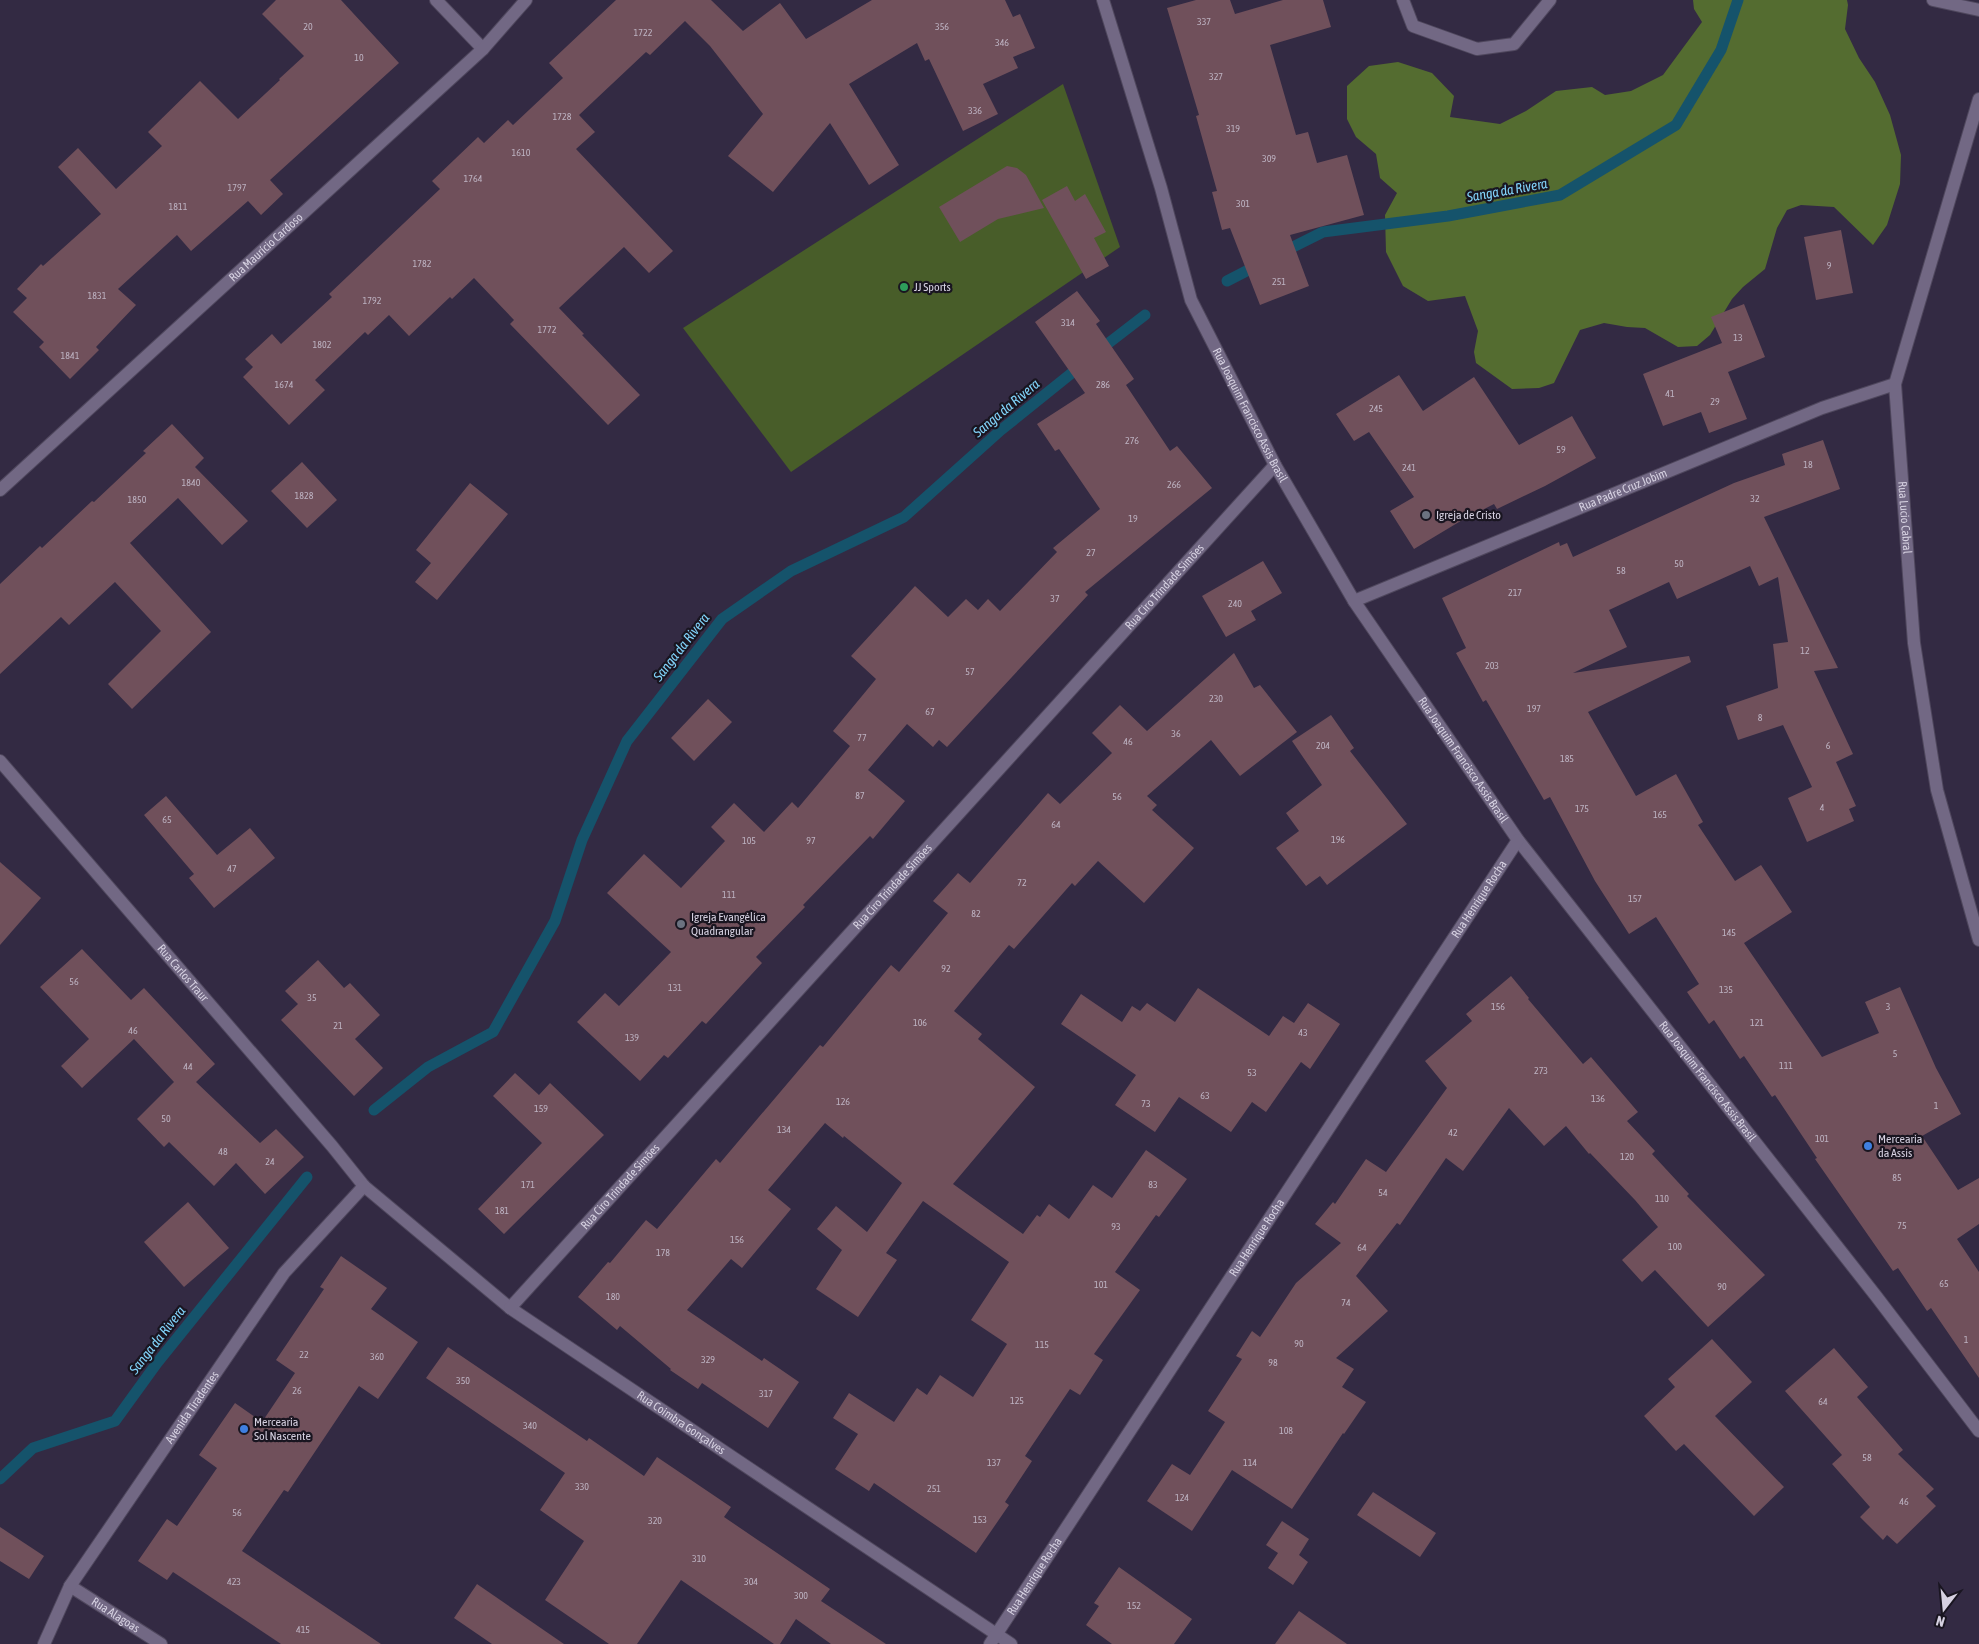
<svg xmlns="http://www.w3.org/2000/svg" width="1979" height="1644" font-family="'Asap Condensed',sans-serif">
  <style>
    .green { fill: #485d29 }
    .forest { fill: #546c30 }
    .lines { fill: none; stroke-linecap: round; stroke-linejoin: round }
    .stream { stroke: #15536b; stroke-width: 11 }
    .building { fill: #70505b }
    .lane-casing { stroke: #4f475d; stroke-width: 14 }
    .street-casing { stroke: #4f475d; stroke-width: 14 }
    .secondary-casing { stroke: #4f475d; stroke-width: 14 }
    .lane { stroke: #726884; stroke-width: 12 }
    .street { stroke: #726884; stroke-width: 12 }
    .secondary { stroke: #726884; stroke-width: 12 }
    .leisure-dot { fill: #2e9e5b; stroke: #191520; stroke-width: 2 }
    .worship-dot { fill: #6b7280; stroke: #191520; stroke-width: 2 }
    .shop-dot { fill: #3f7fe0; stroke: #191520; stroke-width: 2 }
    .labels { text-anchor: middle; stroke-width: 4.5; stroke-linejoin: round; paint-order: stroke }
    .number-label { font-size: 10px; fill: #bcb1c0 }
    .street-label { font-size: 12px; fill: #d6d1e1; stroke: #191520 }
    .poi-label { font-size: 12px; fill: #d6d1e1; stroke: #191520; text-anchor: start }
    .water-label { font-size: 14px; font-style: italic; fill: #82d4fb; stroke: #191520 }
  </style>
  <rect width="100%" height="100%" fill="#332a43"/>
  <polygon class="green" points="1063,84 1120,247 791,472 683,328"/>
  <polygon class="forest" points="1693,0 1847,0 1848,5 1845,29 1859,58 1875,82 1890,115 1901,155 1900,184 1887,225 1873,245 1834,207 1801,205 1787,210 1777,228 1765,269 1743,287 1732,299 1710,335 1697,346 1678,347 1645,328 1627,327 1604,323 1580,330 1554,383 1539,388 1512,389 1476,363 1474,352 1478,331 1465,296 1428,301 1403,286 1386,252 1385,215 1397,193 1380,178 1376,154 1356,137 1347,119 1347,86 1369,66 1398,62 1432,73 1454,96 1450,117 1500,124 1526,111 1556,91 1592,87 1605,95 1631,91 1663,75 1702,22 1694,9"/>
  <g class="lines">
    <g class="stream">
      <polyline points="1281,253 1323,232 1448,216 1560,195 1676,125 1721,50 1738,0"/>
      <polyline points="1227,281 1260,264"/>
      <polyline points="1097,352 1145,315"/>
      <polyline points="374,1110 428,1067 493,1032 555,921 582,840 627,741 722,619 791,571 904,517 1001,430 1083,364"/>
      <polyline points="0,1479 33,1448 115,1421 157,1363 307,1177"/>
    </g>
  </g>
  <g class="building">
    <polygon points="276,0 341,0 399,63 270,180 283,194 261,215 248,201 191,251 177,235 118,289 136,305 96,347 99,350 70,379 39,347 44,342 13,312 27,298 17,289 41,264 43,266 101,214 58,167 78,148 116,189 162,146 148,132 200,81 238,119 280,80 279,79 304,56 262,14"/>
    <polygon points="616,0 711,0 743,31 780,3 806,39 872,0 1005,0 1013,17 1020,14 1035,48 1013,57 1018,68 983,84 998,114 963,131 929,59 925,61 917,43 849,84 899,165 869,185 830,123 773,192 728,156 763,114 710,46 685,21 650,55 646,52 579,115 595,132 576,149 673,251 649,273 624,247 559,308 584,334 582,335 640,395 608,425 510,324 514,320 474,278 452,299 450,297 409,336 389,315 368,335 365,332 315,380 325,390 289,425 243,377 253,367 245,359 272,334 281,344 332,297 329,294 440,189 432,181 478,137 484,143 508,120 513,125 563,78 549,63"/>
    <polygon points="1196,0 1230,0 1235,14 1283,0 1323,0 1331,27 1270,45 1296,135 1308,132 1317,163 1347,155 1364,215 1290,235 1309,286 1260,305 1230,228 1222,230 1212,192 1217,191 1196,116 1199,115 1167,8"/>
    <polygon points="1007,166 1017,168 1026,175 1044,208 998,219 960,242 939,207"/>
    <polygon points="1067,186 1075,201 1085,194 1106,232 1094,238 1109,266 1086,279 1042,200"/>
    <polygon points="1841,230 1853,293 1816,300 1804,237"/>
    <polygon points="1077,291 1100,321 1096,324 1134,379 1126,385 1170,451 1177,446 1212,488 1085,592 1088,595 947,747 939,740 933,747 907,724 868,770 905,801 873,839 870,836 803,905 805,907 756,957 762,963 706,1024 702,1021 668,1058 664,1055 640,1081 577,1022 605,993 619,1006 671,952 607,893 644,854 681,888 725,841 711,827 734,803 764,832 792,802 798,808 850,746 833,731 876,679 851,656 915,586 948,617 966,599 978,610 988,599 1000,611 1057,552 1053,548 1100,509 1059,449 1055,451 1037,424 1085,393 1035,322"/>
    <polygon points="1744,304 1765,357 1728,372 1747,419 1709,433 1701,412 1663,426 1643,374 1722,343 1711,317"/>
    <polygon points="1399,375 1423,411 1474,377 1519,445 1572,416 1596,458 1545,486 1497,509 1494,504 1459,522 1414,549 1390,511 1414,497 1369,432 1354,441 1336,414"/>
    <polygon points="172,424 204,458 195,467 248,521 222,545 178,498 130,543 211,632 132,709 108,684 161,631 115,582 69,625 61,617 0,674 0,584 40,546 42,548 92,501 94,502 146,453 143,451"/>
    <polygon points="1823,440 1840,489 1764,517 1838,668 1814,671 1853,754 1836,762 1856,806 1849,809 1854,821 1807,842 1788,798 1812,787 1783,725 1738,740 1726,706 1778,688 1773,644 1788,642 1778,577 1759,586 1750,566 1677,599 1669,582 1609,610 1627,647 1573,673 1689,656 1691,662 1588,712 1636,796 1676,774 1703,822 1698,825 1735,881 1761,865 1792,912 1744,943 1822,1057 1879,1033 1865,1002 1900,987 1936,1068 1961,1114 1922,1136 1958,1190 1979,1178 1979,1224 1957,1239 1979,1272 1979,1378 1931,1308 1927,1311 1898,1268 1893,1271 1815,1159 1817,1158 1775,1095 1772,1097 1744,1056 1740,1059 1714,1020 1709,1024 1687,992 1699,984 1656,917 1629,934 1595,881 1550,797 1544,800 1486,700 1483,702 1456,653 1466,648 1442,598 1559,542 1560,546 1567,543 1573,557 1734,483 1785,465 1782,454"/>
    <polygon points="302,462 337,500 307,528 271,491"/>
    <polygon points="470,483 508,514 437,600 415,582 431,563 416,550"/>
    <polygon points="1263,561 1282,593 1251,611 1256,620 1226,637 1202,596"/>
    <polygon points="1234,653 1254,688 1260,685 1297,732 1240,776 1211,740 1147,796 1157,805 1152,810 1194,848 1144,903 1098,861 1075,886 1072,883 1014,949 1009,945 954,1011 982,1034 978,1039 1035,1087 953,1184 1023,1234 1037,1215 1040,1217 1049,1204 1069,1219 1093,1185 1112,1198 1146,1150 1187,1179 1159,1217 1156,1215 1115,1272 1140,1290 1094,1354 1103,1360 1080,1395 1070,1389 1025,1456 1032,1461 1005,1502 1009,1505 976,1553 874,1483 869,1491 835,1469 858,1434 833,1418 849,1393 894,1422 917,1388 927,1395 940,1375 973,1397 1007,1344 971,1320 1009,1262 923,1201 886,1253 897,1260 858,1317 816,1289 842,1250 817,1229 836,1206 867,1232 902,1183 844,1136 843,1138 825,1123 768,1190 791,1209 742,1268 731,1259 687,1310 762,1361 764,1358 799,1382 768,1428 702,1383 698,1389 670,1370 671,1369 620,1326 617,1330 578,1297 608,1262 610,1263 646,1220 657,1229 716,1159 720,1163 820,1045 823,1047 891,965 899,972 948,913 933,901 958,873 970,883 1048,793 1060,804 1112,753 1092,733 1120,705 1147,731"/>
    <polygon points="708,699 732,722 694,761 671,738"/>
    <polygon points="1331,715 1354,748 1350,751 1407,824 1327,885 1320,876 1306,886 1276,848 1299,831 1286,813 1322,785 1292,741"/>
    <polygon points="166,796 217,855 250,828 275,858 214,908 189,878 194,874 144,815"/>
    <polygon points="0,862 41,898 0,945"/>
    <polygon points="82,949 131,1000 144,988 215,1064 196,1082 260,1143 276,1129 304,1157 265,1194 236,1163 214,1186 169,1142 164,1147 137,1119 174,1082 134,1039 82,1088 61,1066 89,1039 40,987"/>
    <polygon points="318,960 344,988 350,983 380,1015 355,1039 383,1068 354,1096 281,1020 298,1004 285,991"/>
    <polygon points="1511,976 1529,998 1528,999 1583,1064 1591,1057 1638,1112 1627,1121 1655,1151 1652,1154 1689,1194 1687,1196 1765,1275 1708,1327 1655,1270 1642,1282 1622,1260 1658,1227 1635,1200 1590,1153 1589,1154 1566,1126 1544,1146 1509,1108 1463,1171 1446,1158 1400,1225 1397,1223 1356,1276 1388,1311 1336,1358 1354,1369 1342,1387 1366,1402 1344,1434 1343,1433 1292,1509 1232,1470 1192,1531 1147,1501 1172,1464 1190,1475 1225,1422 1208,1411 1242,1359 1236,1356 1252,1331 1260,1337 1296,1283 1341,1243 1315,1224 1333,1202 1335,1204 1366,1159 1386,1172 1447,1088 1425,1061 1472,1021 1466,1014"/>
    <polygon points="1198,988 1269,1036 1283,1016 1294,1023 1308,1003 1340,1024 1310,1069 1301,1062 1266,1112 1252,1102 1231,1132 1179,1097 1155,1132 1115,1105 1136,1075 1061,1024 1081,994 1122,1022 1132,1006 1140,1011 1147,1003 1175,1022"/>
    <polygon points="515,1073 539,1095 550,1083 604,1135 504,1234 478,1209 542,1143 493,1096"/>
    <polygon points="188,1202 229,1248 184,1287 144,1242"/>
    <polygon points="341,1256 387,1288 371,1309 418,1342 378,1399 359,1386 288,1492 284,1490 242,1551 381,1644 281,1644 173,1572 167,1580 138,1561 167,1519 177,1526 217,1468 199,1455 235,1403 262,1422 295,1373 276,1360 324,1289 320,1287"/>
    <polygon points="1712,1339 1752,1382 1715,1416 1784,1487 1754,1516 1684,1444 1676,1451 1644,1416 1675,1387 1668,1379"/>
    <polygon points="448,1347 587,1441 589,1438 644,1476 657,1457 731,1507 724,1517 830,1589 821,1601 886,1644 831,1644 796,1619 780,1644 774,1644 681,1580 637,1644 609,1644 545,1600 584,1541 540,1510 565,1473 426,1378"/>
    <polygon points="1834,1348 1868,1387 1857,1397 1903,1450 1898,1454 1934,1489 1926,1496 1936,1506 1897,1544 1887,1535 1883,1540 1860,1517 1870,1507 1832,1464 1842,1455 1785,1391"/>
    <polygon points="1373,1492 1436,1533 1420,1557 1357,1515"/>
    <polygon points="1282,1521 1309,1539 1299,1555 1308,1562 1293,1585 1268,1568 1278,1553 1266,1545"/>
    <polygon points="0,1527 44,1556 29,1579 0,1561"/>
    <polygon points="1119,1567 1192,1619 1174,1644 1112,1644 1086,1625 1099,1606 1094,1603"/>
    <polygon points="477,1584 564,1644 492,1644 454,1618"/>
    <polygon points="1299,1611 1347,1644 1275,1644"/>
  </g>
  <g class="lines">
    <defs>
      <g id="lane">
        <polyline points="1403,0 1413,26 1477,49 1514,44 1550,0"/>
        <polyline points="1933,0 1979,10"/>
      </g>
      <g id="street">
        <polyline points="436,0 483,49"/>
        <path id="s1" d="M0 490 483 49 526 0"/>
        <path id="s2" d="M1354 601 1822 408 1895 384"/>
        <path id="s3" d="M0 761 332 1146 364 1186 510 1308 1011 1644"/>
        <path id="s4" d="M510 1308 1275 465"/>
        <path id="s5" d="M70 1586 161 1644"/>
        <path id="s6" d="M44 1644 70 1586 284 1273 364 1186"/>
      </g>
      <g id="secondary">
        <path id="s7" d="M1103 0 1161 188 1191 300 1275 465 1354 601 1518 840 1876 1296 1979 1431"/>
        <path id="s8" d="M1979 99 1895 384 1914 643 1937 790 1979 940"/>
        <path id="s9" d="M990 1644 1518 840"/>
      </g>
    </defs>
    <use href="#lane" class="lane-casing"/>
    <use href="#street" class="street-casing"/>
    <use href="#secondary" class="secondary-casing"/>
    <use href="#lane" class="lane"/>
    <use href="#street" class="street"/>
    <use href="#secondary" class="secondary"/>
  </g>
  <circle class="leisure-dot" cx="904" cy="287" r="5"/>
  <g class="worship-dot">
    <circle cx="1426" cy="515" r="5"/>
    <circle cx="681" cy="924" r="5"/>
  </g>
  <g class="shop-dot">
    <circle cx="1868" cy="1146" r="5"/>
    <circle cx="244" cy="1429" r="5"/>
  </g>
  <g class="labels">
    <g class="number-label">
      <text x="1204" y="25">337</text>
      <text x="308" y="30">20</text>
      <text x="942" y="30">356</text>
      <text x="643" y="36">1722</text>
      <text x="1002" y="46">346</text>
      <text x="359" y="61">10</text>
      <text x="1216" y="80">327</text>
      <text x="975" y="114">336</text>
      <text x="562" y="120">1728</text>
      <text x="1233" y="132">319</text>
      <text x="521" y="156">1610</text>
      <text x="1269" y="162">309</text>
      <text x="473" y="182">1764</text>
      <text x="237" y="191">1797</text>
      <text x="1243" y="207">301</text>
      <text x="178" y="210">1811</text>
      <text x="422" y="267">1782</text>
      <text x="1829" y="269">9</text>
      <text x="1279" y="285">251</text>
      <text x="97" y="299">1831</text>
      <text x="372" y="304">1792</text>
      <text x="1068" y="326">314</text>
      <text x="547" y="333">1772</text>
      <text x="1738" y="341">13</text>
      <text x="322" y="348">1802</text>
      <text x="70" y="359">1841</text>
      <text x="284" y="388">1674</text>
      <text x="1103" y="388">286</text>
      <text x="1670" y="397">41</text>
      <text x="1715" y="405">29</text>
      <text x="1376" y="412">245</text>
      <text x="1132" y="444">276</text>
      <text x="1561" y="453">59</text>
      <text x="1808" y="468">18</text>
      <text x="1409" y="471">241</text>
      <text x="191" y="486">1840</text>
      <text x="1174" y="488">266</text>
      <text x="304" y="499">1828</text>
      <text x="1755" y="502">32</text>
      <text x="137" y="503">1850</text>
      <text x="1133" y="522">19</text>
      <text x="1091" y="556">27</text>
      <text x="1679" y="567">50</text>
      <text x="1621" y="574">58</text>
      <text x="1515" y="596">217</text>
      <text x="1055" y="602">37</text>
      <text x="1235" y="607">240</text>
      <text x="1805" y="654">12</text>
      <text x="1492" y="669">203</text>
      <text x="970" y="675">57</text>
      <text x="1216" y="702">230</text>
      <text x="1534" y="712">197</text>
      <text x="930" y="715">67</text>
      <text x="1760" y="721">8</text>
      <text x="1176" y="737">36</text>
      <text x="862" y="741">77</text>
      <text x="1128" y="745">46</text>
      <text x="1323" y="749">204</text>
      <text x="1828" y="749">6</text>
      <text x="1567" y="762">185</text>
      <text x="860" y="799">87</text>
      <text x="1117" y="800">56</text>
      <text x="1822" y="811">4</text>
      <text x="1582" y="812">175</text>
      <text x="1660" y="818">165</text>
      <text x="167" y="823">65</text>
      <text x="1056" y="828">64</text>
      <text x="1338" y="843">196</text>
      <text x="749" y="844">105</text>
      <text x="811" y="844">97</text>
      <text x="232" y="872">47</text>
      <text x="1022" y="886">72</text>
      <text x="729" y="898">111</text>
      <text x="1635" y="902">157</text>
      <text x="976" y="917">82</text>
      <text x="1729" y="936">145</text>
      <text x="946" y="972">92</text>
      <text x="74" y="985">56</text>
      <text x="675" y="991">131</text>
      <text x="1726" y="993">135</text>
      <text x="312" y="1001">35</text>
      <text x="1498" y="1010">156</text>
      <text x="1888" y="1010">3</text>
      <text x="920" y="1026">106</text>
      <text x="1757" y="1026">121</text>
      <text x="338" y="1029">21</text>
      <text x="133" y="1034">46</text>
      <text x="1303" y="1036">43</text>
      <text x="632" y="1041">139</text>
      <text x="1895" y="1057">5</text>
      <text x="1786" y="1069">111</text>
      <text x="188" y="1070">44</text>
      <text x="1541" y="1074">273</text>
      <text x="1252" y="1076">53</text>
      <text x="1205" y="1099">63</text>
      <text x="1598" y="1102">136</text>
      <text x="843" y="1105">126</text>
      <text x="1146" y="1107">73</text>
      <text x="1936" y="1109">1</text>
      <text x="541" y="1112">159</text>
      <text x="166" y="1122">50</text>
      <text x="784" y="1133">134</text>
      <text x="1453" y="1136">42</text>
      <text x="1822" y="1142">101</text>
      <text x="223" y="1155">48</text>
      <text x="1627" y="1160">120</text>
      <text x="270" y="1165">24</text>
      <text x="1897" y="1181">85</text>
      <text x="528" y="1188">171</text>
      <text x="1153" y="1188">83</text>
      <text x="1383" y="1196">54</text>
      <text x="1662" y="1202">110</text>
      <text x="502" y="1214">181</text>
      <text x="1902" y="1229">75</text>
      <text x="1116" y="1230">93</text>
      <text x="737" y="1243">156</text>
      <text x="1675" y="1250">100</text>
      <text x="1362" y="1251">64</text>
      <text x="663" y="1256">178</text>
      <text x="1944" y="1287">65</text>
      <text x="1101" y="1288">101</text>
      <text x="1722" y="1290">90</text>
      <text x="613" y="1300">180</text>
      <text x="1346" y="1306">74</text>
      <text x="1966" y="1343">1</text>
      <text x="1299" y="1347">90</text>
      <text x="1042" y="1348">115</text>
      <text x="304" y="1358">22</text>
      <text x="377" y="1360">360</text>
      <text x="708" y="1363">329</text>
      <text x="1273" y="1366">98</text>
      <text x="463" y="1384">350</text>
      <text x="297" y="1394">26</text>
      <text x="766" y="1397">317</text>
      <text x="1017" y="1404">125</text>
      <text x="1823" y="1405">64</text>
      <text x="530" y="1429">340</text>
      <text x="1286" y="1434">108</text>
      <text x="1867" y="1461">58</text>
      <text x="994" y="1466">137</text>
      <text x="1250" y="1466">114</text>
      <text x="582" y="1490">330</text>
      <text x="934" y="1492">251</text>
      <text x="1182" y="1501">124</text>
      <text x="1904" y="1505">46</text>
      <text x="237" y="1516">56</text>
      <text x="980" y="1523">153</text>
      <text x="655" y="1524">320</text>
      <text x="699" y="1562">310</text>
      <text x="234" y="1585">423</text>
      <text x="751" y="1585">304</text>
      <text x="801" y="1599">300</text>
      <text x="1134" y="1609">152</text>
      <text x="303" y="1633">415</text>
    </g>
    <g class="street-label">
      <text dy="4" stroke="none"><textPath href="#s1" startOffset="360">Rua Maurício Cardoso</textPath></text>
      <text dy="4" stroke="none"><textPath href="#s7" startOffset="442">Rua Joaquim Francisco Assis Brasil</textPath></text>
      <text dy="4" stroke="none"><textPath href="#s2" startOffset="291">Rua Padre Cruz Jobim</textPath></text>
      <text dy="4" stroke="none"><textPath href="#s8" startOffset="431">Rua Lucio Cabral</textPath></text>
      <text dy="4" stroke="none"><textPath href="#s4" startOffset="974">Rua Ciro Trindade Simões</textPath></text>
      <text dy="4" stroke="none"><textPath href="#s7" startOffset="848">Rua Joaquim Francisco Assis Brasil</textPath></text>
      <text dy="4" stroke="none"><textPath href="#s4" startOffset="569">Rua Ciro Trindade Simões</textPath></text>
      <text dy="4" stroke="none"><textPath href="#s9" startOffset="891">Rua Henrique Rocha</textPath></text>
      <text dy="4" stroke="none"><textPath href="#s3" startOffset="280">Rua Carlos Traur</textPath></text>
      <text dy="4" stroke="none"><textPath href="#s7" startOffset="1252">Rua Joaquim Francisco Assis Brasil</textPath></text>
      <text dy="4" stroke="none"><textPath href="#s4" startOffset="164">Rua Ciro Trindade Simões</textPath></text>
      <text dy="4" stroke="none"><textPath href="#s9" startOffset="486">Rua Henrique Rocha</textPath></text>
      <text dy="4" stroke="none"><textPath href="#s6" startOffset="280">Avenida Tiradentes</textPath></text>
      <text dy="4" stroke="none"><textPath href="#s3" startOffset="956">Rua Coimbra Gonçalves</textPath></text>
      <text dy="4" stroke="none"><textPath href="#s9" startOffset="81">Rua Henrique Rocha</textPath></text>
      <text dy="4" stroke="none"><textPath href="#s5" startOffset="54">Rua Alagoas</textPath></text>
    </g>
    <g class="poi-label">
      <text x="914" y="291">JJ Sports</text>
      <text x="1436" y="519">Igreja de Cristo</text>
      <text x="691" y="921">Igreja Evangélica<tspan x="691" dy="14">Quadrangular</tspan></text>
      <text x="1878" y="1143">Mercearia<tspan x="1878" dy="14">da Assis</tspan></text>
      <text x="254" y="1426">Mercearia<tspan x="254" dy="14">Sol Nascente</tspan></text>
    </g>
    <g class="water-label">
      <text transform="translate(1507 190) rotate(-10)" y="5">Sanga da Rivera</text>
      <text transform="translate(1006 408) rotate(-40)" y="5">Sanga da Rivera</text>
      <text transform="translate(681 647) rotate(-52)" y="5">Sanga da Rivera</text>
      <text transform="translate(157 1340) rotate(-52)" y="5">Sanga da Rivera</text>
    </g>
  </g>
  <g transform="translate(1944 1609) rotate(196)" stroke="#191520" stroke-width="4" paint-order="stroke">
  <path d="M0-4L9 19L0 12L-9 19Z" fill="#d6d1e1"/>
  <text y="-8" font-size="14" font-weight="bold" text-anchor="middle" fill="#d6d1e1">N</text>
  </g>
</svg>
